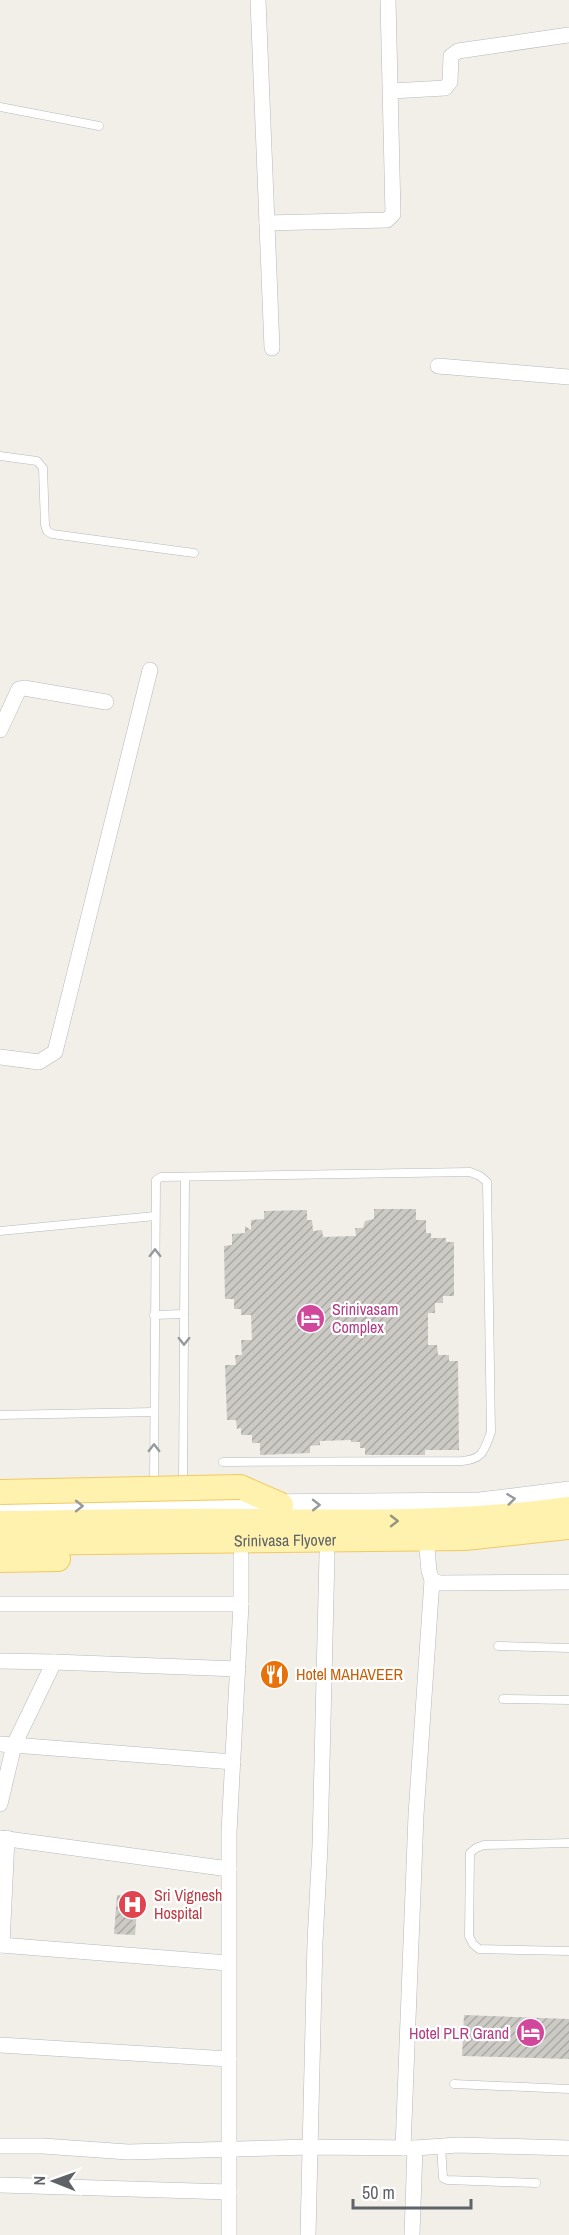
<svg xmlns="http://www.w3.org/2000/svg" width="569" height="2235" font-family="'Archivo Narrow',sans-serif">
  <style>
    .building { fill: url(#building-hatch) }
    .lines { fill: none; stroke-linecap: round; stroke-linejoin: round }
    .lane-casing { stroke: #b5b8bc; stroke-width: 9 }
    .street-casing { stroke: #b5b8bc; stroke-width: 16 }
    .secondary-casing { stroke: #b6babf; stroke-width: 22 }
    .primary-casing { stroke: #f2c960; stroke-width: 26 }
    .lane { stroke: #fff; stroke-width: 8 }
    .street { stroke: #fff; stroke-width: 15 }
    .secondary { stroke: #fff; stroke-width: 21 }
    .primary { stroke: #fff2af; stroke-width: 24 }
    .primary-bridge-casing { stroke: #f2c960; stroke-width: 26; stroke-linecap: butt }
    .primary-bridge { stroke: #fff2af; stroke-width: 24 }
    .oneway { stroke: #979a9d }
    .oneway2 { stroke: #979581 }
    .labels { text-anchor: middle; stroke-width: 4.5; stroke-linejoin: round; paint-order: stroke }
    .hotel-label { font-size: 16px; fill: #b23c85; stroke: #fff; text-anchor: start }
    .street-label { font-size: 16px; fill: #5f6368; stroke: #fff }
    .food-label { font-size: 16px; fill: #c56008; stroke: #fff; text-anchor: start }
    .health-label { font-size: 16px; fill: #be3a42; stroke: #fff; text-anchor: start }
  </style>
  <defs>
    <pattern id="building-hatch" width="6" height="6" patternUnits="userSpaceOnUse" patternTransform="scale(1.5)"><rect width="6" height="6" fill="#cccac5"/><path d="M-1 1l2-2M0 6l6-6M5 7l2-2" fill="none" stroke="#a9a8a4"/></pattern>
  </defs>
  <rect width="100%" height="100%" fill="#f1efe8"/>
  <g class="building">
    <polygon points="374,1209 416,1209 416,1220 426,1220 426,1233 431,1233 431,1238 446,1238 446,1242 454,1242 454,1296 443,1296 443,1303 435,1303 435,1313 428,1313 428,1345 437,1345 438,1355 449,1355 449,1361 458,1361 459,1450 425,1450 425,1455 365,1455 365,1448 360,1448 360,1442 351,1442 351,1440 320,1441 320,1445 310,1446 310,1453 260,1455 260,1443 252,1443 252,1435 241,1435 241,1428 237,1429 236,1420 227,1420 225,1365 236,1365 235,1355 242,1355 241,1340 252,1340 251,1315 241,1315 241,1309 234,1309 234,1299 225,1299 224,1246 232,1245 232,1234 245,1233 245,1226 251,1230 251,1220 264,1219 264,1211 307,1210 307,1220 312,1220 313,1231 322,1230 323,1237 356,1236 355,1228 363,1228 365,1221 374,1219"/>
    <polygon points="117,1895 138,1897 135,1935 114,1934"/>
    <polygon points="464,2015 569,2019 569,2059 462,2056"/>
  </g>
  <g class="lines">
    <defs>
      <g id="lane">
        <polyline points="0,107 99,126"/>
        <polyline points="0,456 37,461 43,468 45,525 47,531 52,534 194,553"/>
        <polyline points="0,1231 155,1216"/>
        <polyline points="154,1315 184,1314"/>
        <polyline points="0,1415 154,1412"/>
        <path d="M154 1485 156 1180 161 1177 470 1172 480 1176 487 1182 491 1432C484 1450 484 1459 462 1461L223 1462"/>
        <polyline points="183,1485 185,1177"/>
        <polyline points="498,1646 569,1648"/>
        <polyline points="503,1699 569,1700"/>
        <polyline points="569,1843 484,1845 476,1848 470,1853 469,1936 473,1944 479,1949 569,1951"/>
        <polyline points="454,2084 569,2089"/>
        <polyline points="441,2146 443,2178 447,2180 536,2183"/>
      </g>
      <g id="street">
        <polyline points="258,0 272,348"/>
        <polyline points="391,91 445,88 450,82 451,56 458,51 569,35"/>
        <polyline points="267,223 387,220 393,214 388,0"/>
        <polyline points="438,366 569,377"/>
        <polyline points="0,730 19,689 24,688 106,702"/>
        <polyline points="0,1057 39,1062 55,1052 150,670"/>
        <polyline points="427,1549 429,1571 432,1580 439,1583 569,1582"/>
        <polyline points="0,1604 241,1604"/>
        <polyline points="0,1661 54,1662 14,1745 0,1804"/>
        <polyline points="54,1662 238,1669"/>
        <polyline points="0,1744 233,1762"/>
        <polyline points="0,1838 229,1869"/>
        <polyline points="0,1945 228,1963"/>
        <polyline points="2,1945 7,1838"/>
        <polyline points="0,2045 229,2059"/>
        <polyline points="0,2146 43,2146 128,2152 311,2147 415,2148 458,2145 569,2148"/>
        <polyline points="403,2148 416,1815 432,1580"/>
        <polyline points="0,2185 229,2192"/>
        <polyline points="229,2235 229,1832 241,1604 241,1555"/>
        <polyline points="308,2235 315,1942 320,1846 327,1554"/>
        <polyline points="412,2235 415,2148"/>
      </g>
      <polyline id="secondary" points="0,1507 480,1503 569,1492"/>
      <g id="primary">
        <polyline points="240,1487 281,1505"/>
        <path d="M0 1523C82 1522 164 1520 246 1521 354 1522 462 1524 569 1509"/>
        <path id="s1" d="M0 1543 465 1538 569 1527"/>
        <polyline points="0,1560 58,1559"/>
      </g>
    </defs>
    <use href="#lane" class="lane-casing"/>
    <use href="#street" class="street-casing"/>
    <use href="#secondary" class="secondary-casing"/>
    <use href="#primary" class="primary-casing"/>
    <use href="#lane" class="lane"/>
    <use href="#street" class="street"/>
    <use href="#secondary" class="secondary"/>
    <use href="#primary" class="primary"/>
    <defs>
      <polyline id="primary-bridge" points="0,1492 240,1487"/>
    </defs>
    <use href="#primary-bridge" class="primary-bridge-casing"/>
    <use href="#primary-bridge" class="primary-bridge"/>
  </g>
  <defs><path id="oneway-chevron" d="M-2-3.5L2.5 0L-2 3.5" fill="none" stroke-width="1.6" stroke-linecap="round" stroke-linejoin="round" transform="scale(1.5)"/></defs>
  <g class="oneway">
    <use href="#oneway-chevron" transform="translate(155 1253) rotate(-90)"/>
    <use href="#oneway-chevron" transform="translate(184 1341) rotate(90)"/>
    <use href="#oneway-chevron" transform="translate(154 1448) rotate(-90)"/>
    <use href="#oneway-chevron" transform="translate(511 1499) rotate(-7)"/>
    <use href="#oneway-chevron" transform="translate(316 1505) rotate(-1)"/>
    <use href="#oneway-chevron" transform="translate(79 1506)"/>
  </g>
  <use class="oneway2" href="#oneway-chevron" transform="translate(394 1521)"/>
  <defs>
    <symbol id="hotel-disc" viewBox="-11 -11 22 22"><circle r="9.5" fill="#d1479c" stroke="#fff"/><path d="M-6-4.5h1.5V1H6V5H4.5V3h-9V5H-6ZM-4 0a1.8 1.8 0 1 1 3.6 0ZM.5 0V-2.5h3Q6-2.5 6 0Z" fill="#fff"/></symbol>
    <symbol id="restaurant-disc" viewBox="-11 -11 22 22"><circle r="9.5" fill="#e8710a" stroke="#fff"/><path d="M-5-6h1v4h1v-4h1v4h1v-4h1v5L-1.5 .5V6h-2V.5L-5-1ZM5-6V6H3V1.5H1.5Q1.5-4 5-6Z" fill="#fff"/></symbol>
    <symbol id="hospital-disc" viewBox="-11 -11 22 22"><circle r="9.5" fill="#e0444e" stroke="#fff"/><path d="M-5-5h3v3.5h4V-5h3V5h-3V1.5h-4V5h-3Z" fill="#fff"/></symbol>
  </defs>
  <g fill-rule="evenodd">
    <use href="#hotel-disc" x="294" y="1302" width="33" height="33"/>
    <use href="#restaurant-disc" x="258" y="1658" width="33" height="33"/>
    <use href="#hospital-disc" x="116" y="1888" width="33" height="33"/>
    <use href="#hotel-disc" x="514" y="2016" width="33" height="33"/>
  </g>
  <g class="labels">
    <g class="hotel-label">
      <text x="332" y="1315">Srinivasam<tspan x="332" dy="18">Complex</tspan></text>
      <text x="509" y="2039" text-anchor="end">Hotel PLR Grand</text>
    </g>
    <g class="street-label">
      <text dy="6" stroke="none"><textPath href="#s1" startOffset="285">Srinivasa Flyover</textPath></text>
    </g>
    <g class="food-label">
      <text x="296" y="1680">Hotel MAHAVEER</text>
    </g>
    <g class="health-label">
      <text x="154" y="1901">Sri Vignesh<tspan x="154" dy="18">Hospital</tspan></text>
    </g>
  </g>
  <g transform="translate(54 2181) rotate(271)" stroke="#ffffff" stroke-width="4.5" paint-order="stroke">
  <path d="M0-4.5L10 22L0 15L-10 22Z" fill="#5f6368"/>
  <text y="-9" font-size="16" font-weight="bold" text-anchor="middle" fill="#5f6368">N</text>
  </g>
  <path d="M353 2199v9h118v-9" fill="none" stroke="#5f6368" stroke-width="3"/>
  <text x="362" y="2199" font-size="18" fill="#5f6368" stroke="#ffffff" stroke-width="4.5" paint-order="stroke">50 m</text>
</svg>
